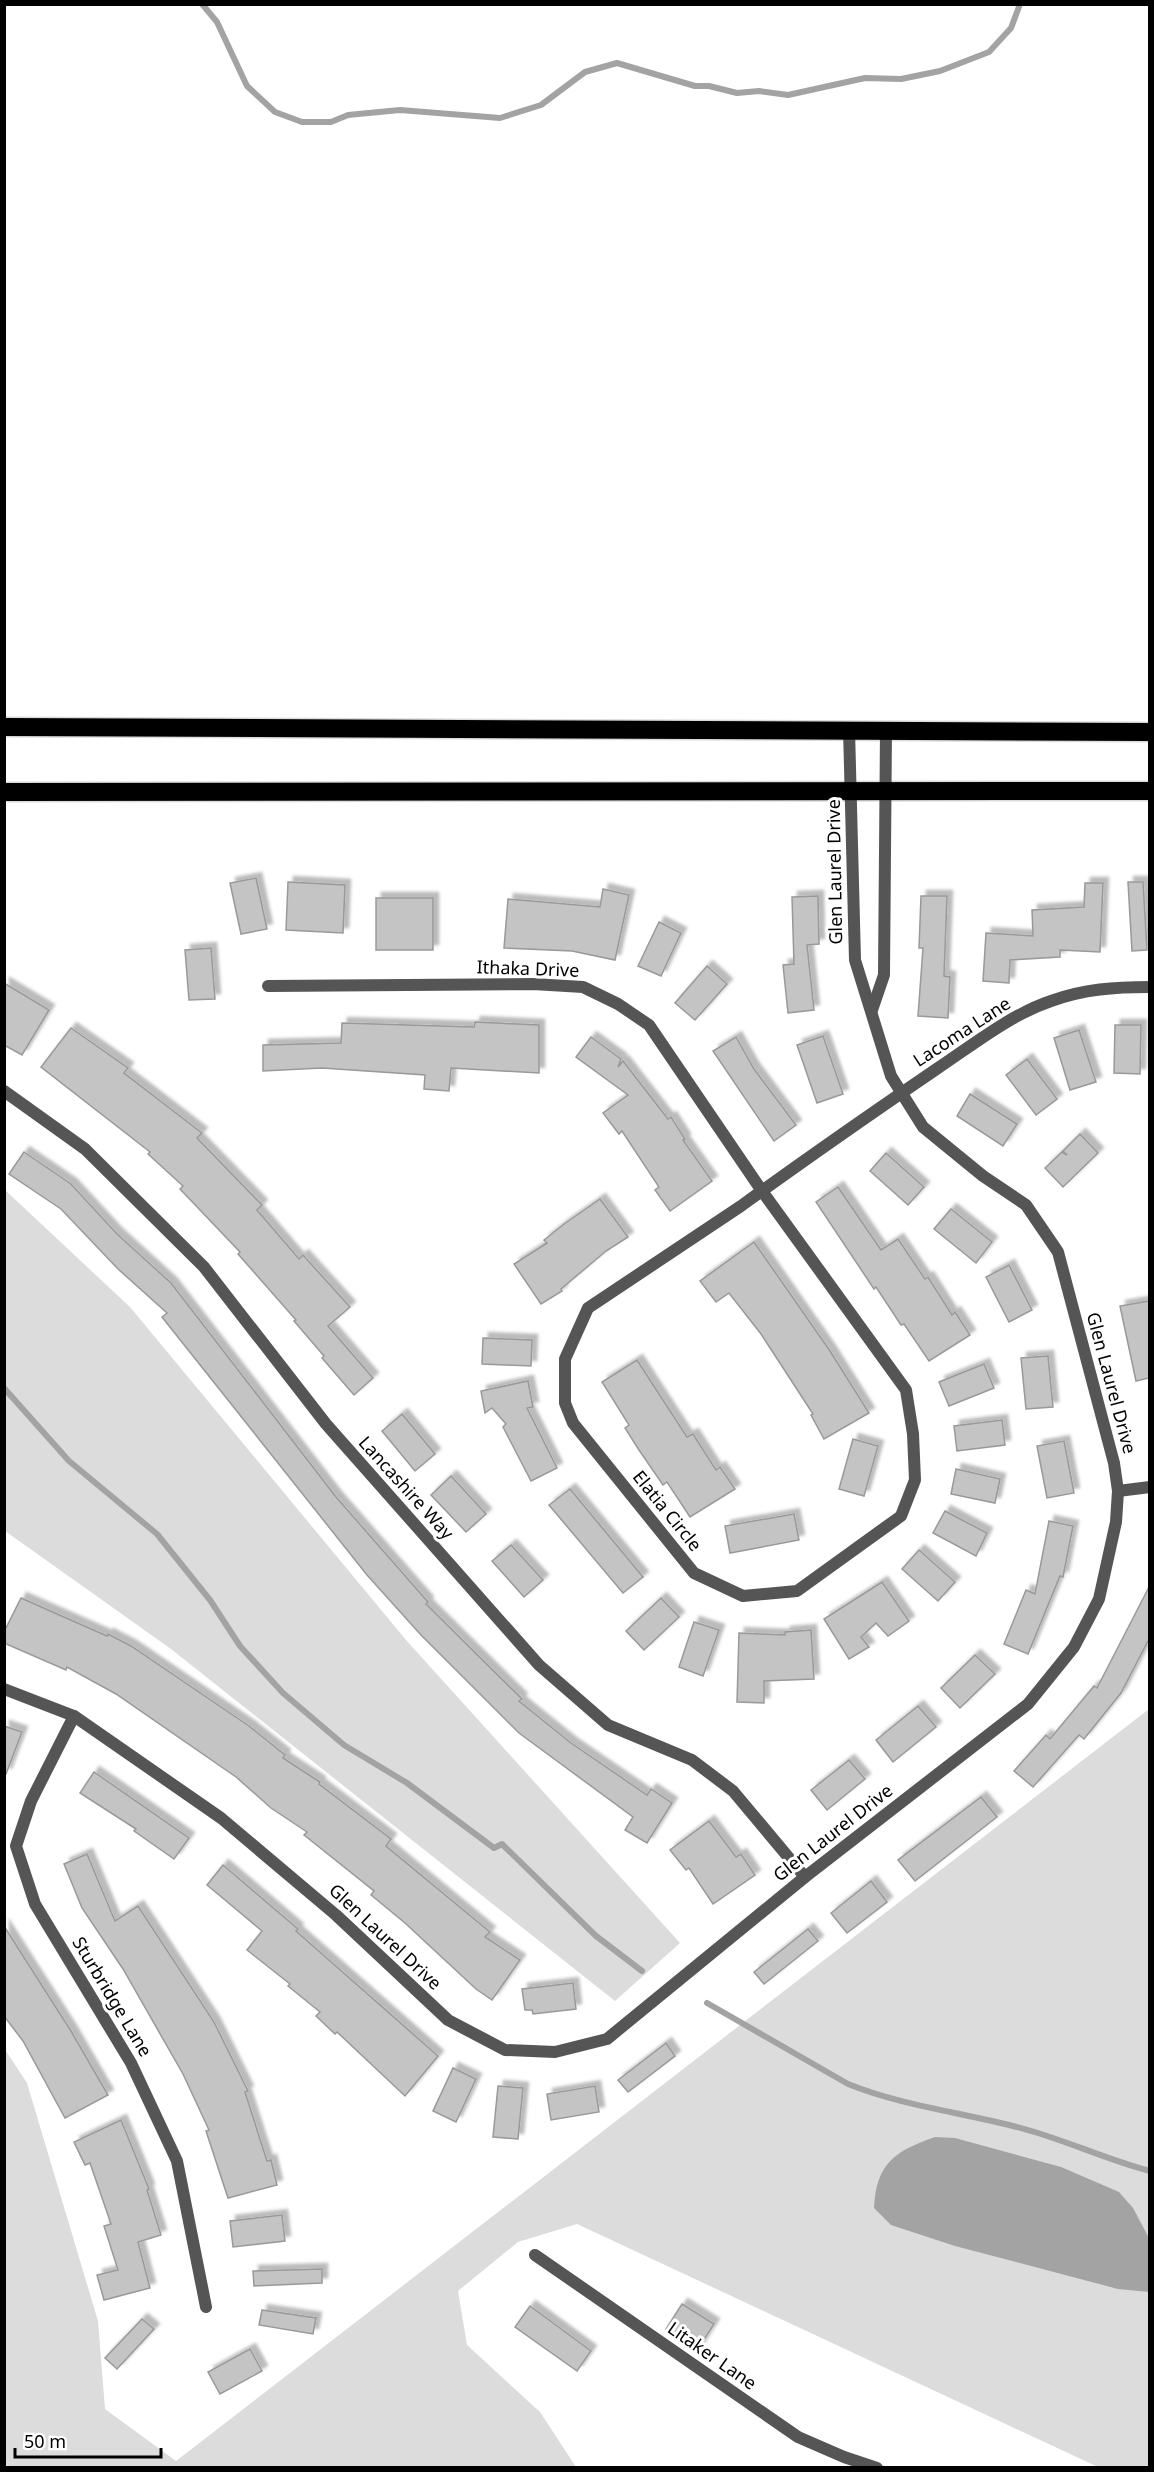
<svg xmlns="http://www.w3.org/2000/svg" width="1154" height="2472" font-family="'Noto Sans',sans-serif">
  <style>
    .green { fill: #dcdcdc }
    .water { fill: #a3a3a3 }
    .lines { fill: none; stroke-linecap: round; stroke-linejoin: round }
    .stream { stroke: #a3a3a3; stroke-width: 6 }
    .building { fill: #c4c4c4; stroke: #999; stroke-width: 1.5; filter: url(#shadow) }
    .highway-casing { stroke: #dbdbdb; stroke-width: 21 }
    .street { stroke: #555; stroke-width: 12 }
    .highway { stroke: #000; stroke-width: 18 }
    .labels { text-anchor: middle; stroke-width: 6; stroke-linejoin: round; paint-order: stroke }
    .street-label { font-size: 18px; fill: #000; stroke: #fff }
  </style>
  <defs>
    <filter id="shadow"><feDropShadow dx="5.5" dy="-5.5" stdDeviation="1.5" flood-color="#0004"/></filter>
  </defs>
  <rect width="100%" height="100%" fill="#fff"/>
  <g class="green">
    <polygon points="5,1190 130,1307 406,1640 680,1943 615,2001 171,1649 5,1531"/>
    <polygon points="1149,1709 1149,2467 1098,2467 577,2224 518,2242 458,2291 467,2345 540,2412 576,2467 5,2467 4,2048 27,2083 98,2321 105,2409 176,2461"/>
  </g>
  <path class="water" d="M935 2137 955 2138 1061 2167 1119 2192 1133 2208 1149 2238V2292L1118 2289 955 2246 891 2225 874 2208C876 2163 895 2151 935 2137Z"/>
  <g class="lines">
    <g class="stream">
      <polyline points="202,4 217,22 247,86 275,112 302,122 331,122 348,115 400,110 500,118 541,105 585,72 617,63 695,86 709,86 737,93 759,91 788,95 865,78 901,79 940,71 989,52 1011,28 1020,4"/>
      <polyline points="4,1388 69,1461 157,1534 210,1600 240,1646 283,1693 344,1745 407,1783 494,1848 502,1844 596,1936 642,1971"/>
      <path d="M707 2003 848 2084C900 2105 958 2112 1013 2126 1060 2137 1103 2159 1150 2171"/>
    </g>
  </g>
  <g class="building">
    <polygon points="256,878 267,929 241,934 230,883"/>
    <polygon points="288,882 345,885 343,933 286,930"/>
    <polygon points="1128,882 1143,882 1147,950 1132,951"/>
    <polygon points="1085,883 1103,883 1100,952 1060,950 1060,957 1010,960 1009,983 983,981 986,933 1033,936 1032,910 1084,907"/>
    <polygon points="603,889 629,895 615,960 572,951 504,948 508,899 600,907"/>
    <polygon points="818,896 819,944 807,945 814,1010 788,1013 783,965 794,964 792,897"/>
    <polygon points="921,896 947,896 944,976 950,977 948,1018 918,1016 923,948 919,948"/>
    <rect x="376" y="898" width="57" height="52"/>
    <polygon points="659,922 681,933 661,976 638,966"/>
    <polygon points="211,948 215,999 189,1000 185,950"/>
    <polygon points="707,966 727,984 695,1020 675,1003"/>
    <polygon points="4,983 49,1010 22,1055 4,1045"/>
    <polygon points="475,1022 539,1025 539,1073 451,1068 449,1091 424,1089 425,1075 322,1068 263,1071 263,1045 341,1043 342,1023 474,1027"/>
    <polygon points="1115,1025 1141,1025 1140,1074 1114,1073"/>
    <polygon points="71,1028 128,1068 124,1073 202,1133 197,1138 262,1205 257,1210 299,1259 303,1255 350,1307 328,1326 373,1378 354,1395 322,1358 324,1356 294,1321 296,1320 238,1254 240,1252 180,1189 183,1186 148,1154 150,1152 41,1067"/>
    <polygon points="1079,1030 1096,1082 1070,1090 1054,1038"/>
    <polygon points="823,1036 843,1094 817,1103 797,1045"/>
    <polygon points="591,1037 621,1059 618,1067 623,1061 668,1119 671,1117 685,1139 683,1140 712,1181 670,1211 655,1190 659,1187 622,1131 619,1134 603,1113 628,1095 576,1057"/>
    <polygon points="736,1037 754,1069 796,1125 774,1141 713,1051"/>
    <polygon points="1027,1059 1057,1099 1036,1115 1006,1075"/>
    <polygon points="970,1094 1017,1124 1003,1146 957,1116"/>
    <polygon points="1080,1134 1098,1153 1063,1187 1045,1168 1062,1152 1067,1155 1063,1151"/>
    <polygon points="24,1152 71,1184 117,1234 171,1283 336,1497 428,1602 426,1604 522,1699 519,1701 571,1743 647,1795 651,1789 672,1803 647,1843 625,1830 633,1817 519,1733 421,1635 367,1575 162,1317 167,1313 118,1269 61,1209 9,1174"/>
    <polygon points="886,1153 924,1187 908,1205 870,1171"/>
    <polygon points="838,1187 881,1250 898,1239 925,1279 928,1277 952,1315 955,1312 970,1335 929,1361 904,1324 901,1325 876,1287 874,1289 816,1202"/>
    <polygon points="600,1199 628,1237 606,1251 561,1289 562,1291 541,1304 514,1264 547,1243 544,1240 564,1224"/>
    <polygon points="951,1209 992,1242 976,1263 934,1229"/>
    <polygon points="754,1242 830,1351 869,1413 824,1439 811,1415 813,1414 761,1334 729,1293 716,1302 700,1281"/>
    <polygon points="1009,1265 1032,1310 1009,1322 986,1277"/>
    <polygon points="1149,1301 1149,1378 1136,1381 1120,1306"/>
    <polygon points="483,1338 532,1340 531,1366 482,1364"/>
    <polygon points="1048,1356 1053,1407 1026,1409 1021,1358"/>
    <polygon points="637,1360 687,1437 693,1434 716,1470 720,1467 735,1489 690,1517 667,1482 663,1485 639,1450 625,1428 629,1425 602,1382"/>
    <polygon points="984,1364 994,1388 949,1406 939,1382"/>
    <polygon points="528,1381 533,1407 527,1408 557,1468 531,1481 503,1427 506,1424 492,1408 485,1413 481,1391"/>
    <polygon points="402,1414 435,1454 415,1471 382,1431"/>
    <polygon points="1002,1420 1005,1445 957,1451 954,1426"/>
    <polygon points="853,1439 878,1446 864,1496 839,1489"/>
    <polygon points="1064,1441 1074,1493 1047,1498 1037,1446"/>
    <polygon points="956,1469 1000,1479 995,1503 951,1494"/>
    <polygon points="451,1476 486,1514 466,1532 431,1495"/>
    <polygon points="570,1489 643,1577 623,1593 549,1505"/>
    <polygon points="945,1511 987,1533 976,1556 933,1533"/>
    <polygon points="794,1514 799,1540 730,1553 725,1526"/>
    <polygon points="1049,1521 1073,1526 1063,1577 1060,1576 1028,1654 1004,1644 1026,1590 1035,1594"/>
    <polygon points="511,1545 543,1580 524,1597 492,1561"/>
    <polygon points="919,1550 955,1582 938,1601 902,1569"/>
    <polygon points="882,1582 909,1621 888,1636 876,1623 861,1637 869,1647 849,1659 824,1619"/>
    <polygon points="1149,1587 1149,1639 1121,1693 1084,1739 1079,1735 1033,1787 1014,1771 1046,1735 1050,1739 1094,1686 1097,1688"/>
    <polygon points="21,1598 107,1636 108,1634 131,1646 249,1726 285,1755 283,1758 320,1782 319,1784 391,1839 386,1846 490,1932 485,1937 520,1960 492,2000 476,1989 405,1923 371,1895 374,1891 304,1835 307,1832 271,1808 236,1777 116,1694 67,1667 66,1670 4,1643 4,1632"/>
    <polygon points="661,1598 679,1617 644,1650 626,1631"/>
    <polygon points="694,1622 719,1630 703,1676 679,1667"/>
    <polygon points="811,1630 814,1679 764,1681 764,1703 737,1702 739,1633 785,1635 785,1632"/>
    <polygon points="975,1655 995,1674 960,1708 941,1688"/>
    <polygon points="918,1706 936,1727 893,1762 876,1740"/>
    <polygon points="4,1726 22,1732 6,1774 4,1773"/>
    <polygon points="849,1760 865,1779 827,1810 811,1790"/>
    <polygon points="94,1772 189,1838 174,1859 134,1831 136,1829 80,1793"/>
    <polygon points="981,1797 997,1817 915,1881 898,1860"/>
    <polygon points="709,1821 736,1857 741,1854 755,1875 713,1904 689,1868 686,1870 670,1850"/>
    <polygon points="87,1854 115,1921 138,1906 214,2022 248,2091 245,2092 267,2161 271,2160 277,2185 228,2198 206,2131 209,2130 183,2074 123,1969 82,1908 64,1864"/>
    <polygon points="223,1865 298,1929 296,1931 438,2056 405,2096 337,2032 335,2034 316,2016 320,2012 288,1986 290,1984 247,1950 262,1931 207,1885"/>
    <polygon points="871,1881 887,1902 847,1933 831,1913"/>
    <polygon points="4,1926 71,2031 108,2095 65,2118 23,2041 4,2016"/>
    <polygon points="808,1929 818,1941 764,1984 754,1972"/>
    <polygon points="573,1983 576,2009 533,2014 532,2010 525,2010 522,1989"/>
    <polygon points="666,2043 675,2056 628,2092 618,2080"/>
    <polygon points="453,2068 476,2079 456,2122 433,2111"/>
    <polygon points="498,2086 523,2088 518,2139 493,2137"/>
    <polygon points="595,2086 599,2112 551,2120 547,2094"/>
    <polygon points="121,2120 149,2189 147,2190 161,2235 138,2242 150,2288 104,2300 97,2275 118,2270 104,2226 111,2224 90,2163 85,2165 74,2142"/>
    <polygon points="282,2215 285,2241 233,2247 230,2221"/>
    <polygon points="322,2269 322,2283 254,2286 253,2271"/>
    <polygon points="682,2304 714,2324 698,2349 666,2329"/>
    <polygon points="530,2306 591,2351 577,2371 515,2327"/>
    <polygon points="262,2310 316,2318 313,2334 259,2325"/>
    <polygon points="142,2319 154,2329 117,2369 105,2358"/>
    <polygon points="250,2349 262,2371 220,2394 208,2372"/>
  </g>
  <g class="lines">
    <defs>
      <g id="highway">
        <polyline points="4,727 1150,732"/>
        <polyline points="4,792 1150,791"/>
      </g>
    </defs>
    <use href="#highway" class="highway-casing"/>
    <g class="street">
      <path d="M268 986 533 984 583 987 618 1004 649 1025 762 1191 906 1390 913 1434 915 1480 901 1516 797 1591 743 1596 694 1573 573 1423 565 1403V1359L588 1308 741 1206C806 1159 872 1113 938 1068 974 1044 1010 1015 1051 1001 1084 989 1115 987 1150 987"/>
      <polyline points="872,1010 884,975 886,730"/>
      <polyline points="4,1091 85,1149 204,1267 326,1424 539,1665 608,1725 692,1760 733,1791 805,1877"/>
      <polyline points="1118,1491 1150,1487"/>
      <polyline points="4,1689 74,1716 221,1818 336,1915 448,2020 505,2050 555,2052 607,2039 805,1877 1028,1704 1074,1647 1099,1599 1116,1522 1118,1491 1114,1463 1058,1252 1026,1205 983,1176 923,1127 891,1076 855,960 849,729"/>
      <polyline points="74,1716 31,1801 16,1846 35,1904 131,2063 177,2161 206,2307"/>
      <polyline points="535,2255 798,2437 844,2457 877,2468"/>
    </g>
    <use href="#highway" class="highway"/>
  </g>
  <g class="labels">
    <g class="street-label">
      <text transform="translate(835 872) rotate(-91)" y="6">Glen Laurel Drive</text>
      <text transform="translate(528 969) rotate(2)" y="6">Ithaka Drive</text>
      <text transform="translate(962 1032) rotate(-33)" y="6">Lacoma Lane</text>
      <text transform="translate(1111 1383) rotate(75)" y="6">Glen Laurel Drive</text>
      <text transform="translate(406 1488) rotate(48)" y="6">Lancashire Way</text>
      <text transform="translate(667 1511) rotate(51)" y="6">Elatia Circle</text>
      <text transform="translate(833 1833) rotate(-38)" y="6">Glen Laurel Drive</text>
      <text transform="translate(385 1937) rotate(43)" y="6">Glen Laurel Drive</text>
      <text transform="translate(112 1997) rotate(59)" y="6">Sturbridge Lane</text>
      <text transform="translate(712 2356) rotate(35)" y="6">Litaker Lane</text>
    </g>
  </g>
  <rect width="1154" height="2472" fill="none" stroke="#000000" stroke-width="12"/>
  <path d="M15 2448v9h146v-9" fill="none" stroke="#000000" stroke-width="3"/>
  <text x="24" y="2448" font-size="18" fill="#000000" stroke="#ffffff" stroke-width="4.5" paint-order="stroke">50 m</text>
</svg>
